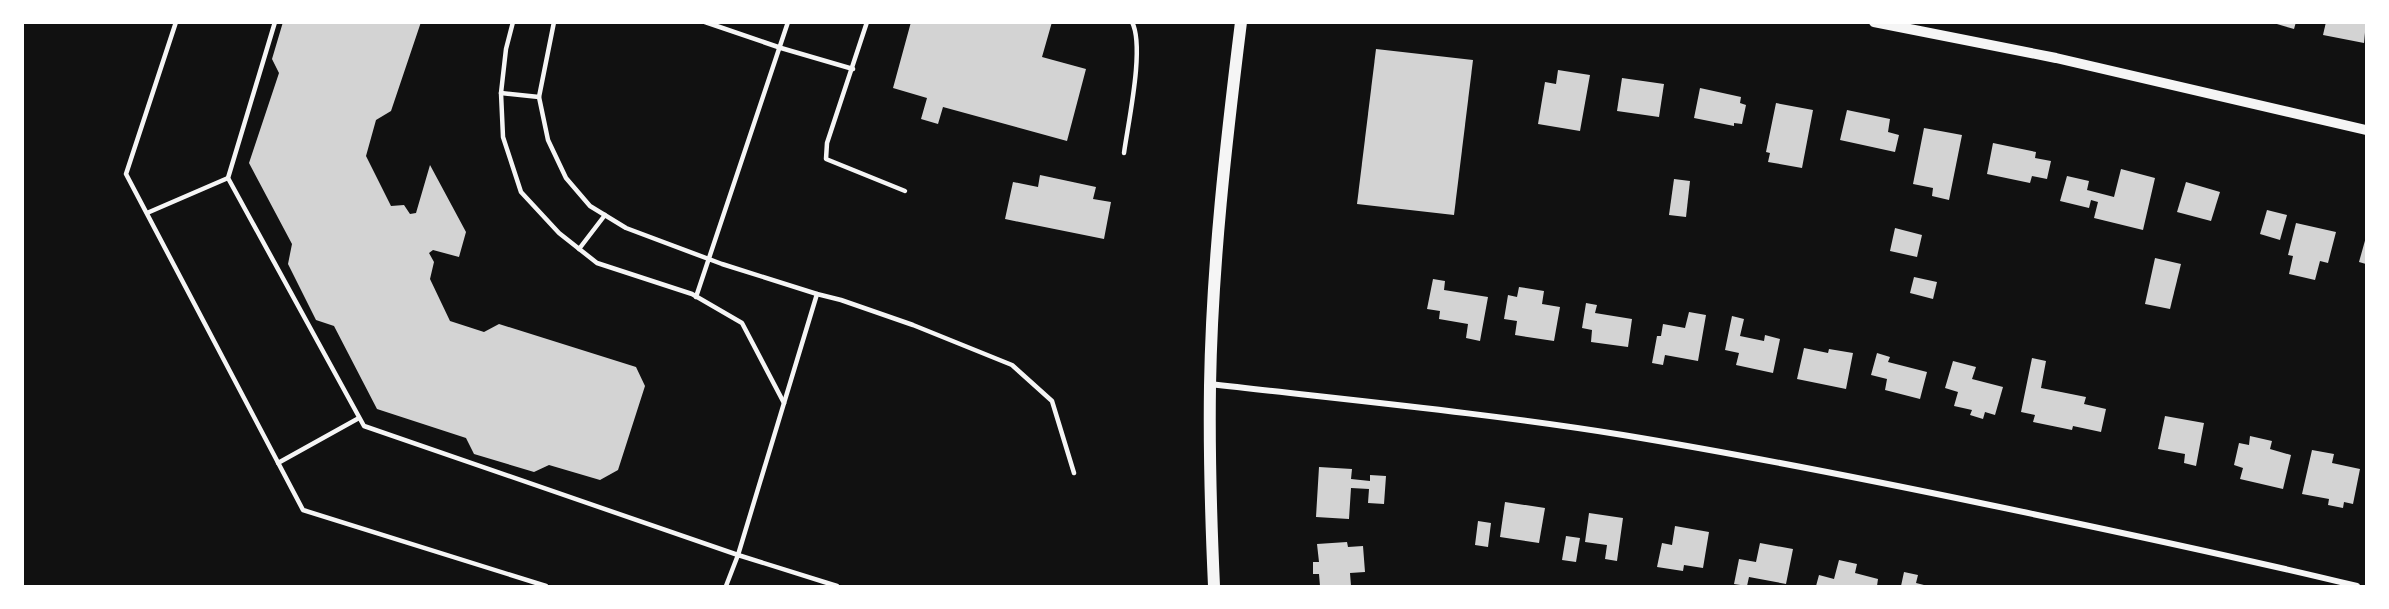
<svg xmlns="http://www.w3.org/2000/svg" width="2389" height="609" font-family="'DM Sans',sans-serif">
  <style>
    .building { fill: #d3d3d3 }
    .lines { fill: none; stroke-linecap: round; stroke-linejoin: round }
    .service { stroke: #f5f5f5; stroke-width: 4.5 }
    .minor { stroke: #f5f5f5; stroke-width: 6 }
    .tertiary { stroke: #f5f5f5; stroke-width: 10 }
    .secondary { stroke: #f5f5f5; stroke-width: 12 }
  </style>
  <rect width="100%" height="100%" fill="#111"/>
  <g class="building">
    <polygon points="283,22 421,22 391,111 376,120 366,156 391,206 404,205 410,214 416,213 430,165 466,232 459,257 433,250 429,253 434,262 430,279 450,321 484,332 499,324 636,367 645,386 618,470 600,480 549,465 534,472 474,454 466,438 377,409 334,326 316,320 288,264 292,244 249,163 279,73 272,59"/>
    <polygon points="911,22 1052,22 1042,57 1086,69 1067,141 943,107 938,124 921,119 927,98 893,88"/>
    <polygon points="2270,22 2296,22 2294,29"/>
    <polygon points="2326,22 2366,22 2364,43 2323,35"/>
    <polygon points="1376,49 1473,60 1454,215 1357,204"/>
    <polygon points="1558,70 1590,75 1580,131 1538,124 1545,82 1556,84"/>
    <polygon points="1622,78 1664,84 1659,117 1617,111"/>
    <polygon points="1700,88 1741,97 1740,103 1746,105 1742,124 1734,123 1734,126 1694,118"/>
    <polygon points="1776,103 1813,110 1802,168 1768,162 1770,153 1766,152"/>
    <polygon points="1847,110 1890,119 1888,132 1899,135 1895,152 1840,140"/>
    <polygon points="1924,128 1962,135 1949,200 1932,196 1933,188 1913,184"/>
    <polygon points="1993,143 2036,152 2035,158 2051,161 2047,179 2032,176 2030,183 1987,174"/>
    <polygon points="2121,169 2155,178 2143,230 2094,218 2098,202 2091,200 2089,208 2060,201 2067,176 2089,181 2087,190 2114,197"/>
    <polygon points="1040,175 1096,187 1093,199 1111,202 1104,239 1005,219 1013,182 1038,187"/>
    <polygon points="1674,179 1690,181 1686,217 1669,215"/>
    <polygon points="2186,182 2220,192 2211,221 2177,212"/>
    <polygon points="2267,210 2287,215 2280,240 2260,234"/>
    <polygon points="2296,223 2336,232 2328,263 2320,261 2315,280 2289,274 2293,256 2288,255"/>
    <polygon points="1895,228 1922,235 1917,257 1890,251"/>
    <polygon points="2366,237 2366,264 2359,262"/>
    <polygon points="2155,258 2181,264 2170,309 2145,304"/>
    <polygon points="1914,277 1937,282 1933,299 1910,293"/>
    <polygon points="1433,279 1445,281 1444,290 1488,297 1480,341 1466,338 1468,324 1439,319 1440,311 1427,309"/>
    <polygon points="1519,287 1544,291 1542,304 1560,307 1554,341 1515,335 1517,321 1504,319 1508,295 1517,297"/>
    <polygon points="1586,303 1597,305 1595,313 1632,319 1628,347 1591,342 1592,330 1582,328"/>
    <polygon points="1689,312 1706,315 1698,361 1665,355 1663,365 1652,363 1657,336 1661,336 1663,324 1685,328"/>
    <polygon points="1732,316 1744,319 1740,336 1764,341 1765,335 1780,339 1773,373 1736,365 1739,353 1725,350"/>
    <polygon points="1804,348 1828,353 1829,349 1853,353 1846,389 1797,379"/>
    <polygon points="1877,353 1890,357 1888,362 1927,372 1920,399 1885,390 1887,379 1871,375"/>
    <polygon points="2032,358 2046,361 2041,388 2086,397 2084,404 2106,409 2101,432 2073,426 2072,430 2033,422 2035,415 2021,412"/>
    <polygon points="1953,361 1976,367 1972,379 2003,387 1995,415 1985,412 1983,419 1970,415 1972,410 1954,406 1958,392 1945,388"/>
    <polygon points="2165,416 2204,423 2196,466 2184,463 2185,454 2158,449"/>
    <polygon points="2250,436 2272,441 2270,449 2291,455 2283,489 2240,479 2243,468 2234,465 2239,443 2249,445"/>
    <polygon points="2312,450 2334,454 2332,463 2360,469 2353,504 2344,502 2343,508 2328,505 2329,499 2302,494"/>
    <polygon points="1319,467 1352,469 1351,479 1370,481 1370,475 1386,476 1384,504 1368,503 1369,489 1351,488 1349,519 1316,517"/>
    <polygon points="1505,502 1545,508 1539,543 1500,537"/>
    <polygon points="1589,513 1623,518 1617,561 1605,559 1607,545 1585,542"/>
    <polygon points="1478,521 1491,523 1488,547 1475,545"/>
    <polygon points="1675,526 1709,532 1703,568 1684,565 1683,571 1657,567 1662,543 1672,545"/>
    <polygon points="1566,536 1580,538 1576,562 1562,560"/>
    <polygon points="1347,542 1348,547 1363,546 1365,572 1350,573 1351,586 1320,586 1319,574 1313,574 1313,562 1319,562 1317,544"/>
    <polygon points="1760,543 1793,549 1786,584 1749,577 1747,586 1734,584 1739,559 1756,562"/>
    <polygon points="1839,560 1857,564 1855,573 1878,579 1877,586 1816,586 1819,575 1834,579"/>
    <polygon points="1904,572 1918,575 1916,583 1928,586 1901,586"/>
  </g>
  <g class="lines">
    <g class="service">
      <polyline points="176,22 126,174 303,510 546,586"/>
      <polyline points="275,22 228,178 364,426 738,555 817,294"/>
      <polyline points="513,22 506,49 501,93 503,137 521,192 559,233 597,263 692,294 742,323 784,403"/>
      <polyline points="554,22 539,97 548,140 566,178 590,206 626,228 722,264 817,294 841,300 913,325 1012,365 1052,401 1074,473"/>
      <polyline points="705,22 781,48 853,69"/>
      <polyline points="867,22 827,143 826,159 905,191"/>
      <polyline points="501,93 539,97"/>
      <path d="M1124 153C1128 123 1145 47 1132 22"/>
      <polyline points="147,213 228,178"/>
      <polyline points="579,249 605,215"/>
      <polyline points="696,297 788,22"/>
      <polyline points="278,463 359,418"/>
      <polyline points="726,586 738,555 837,586"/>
    </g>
    <path class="minor" d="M1210 384C1348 400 1486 413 1623 435 1744 455 1865 479 1985 504 2110 530 2234 556 2357 586"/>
    <polyline class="tertiary" points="1874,22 2056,58 2366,130"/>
    <path class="secondary" d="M1214 586C1211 520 1209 453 1210 386 1212 265 1226 143 1241 22"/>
  </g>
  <rect width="2389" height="609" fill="none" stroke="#ffffff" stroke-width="48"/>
</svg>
